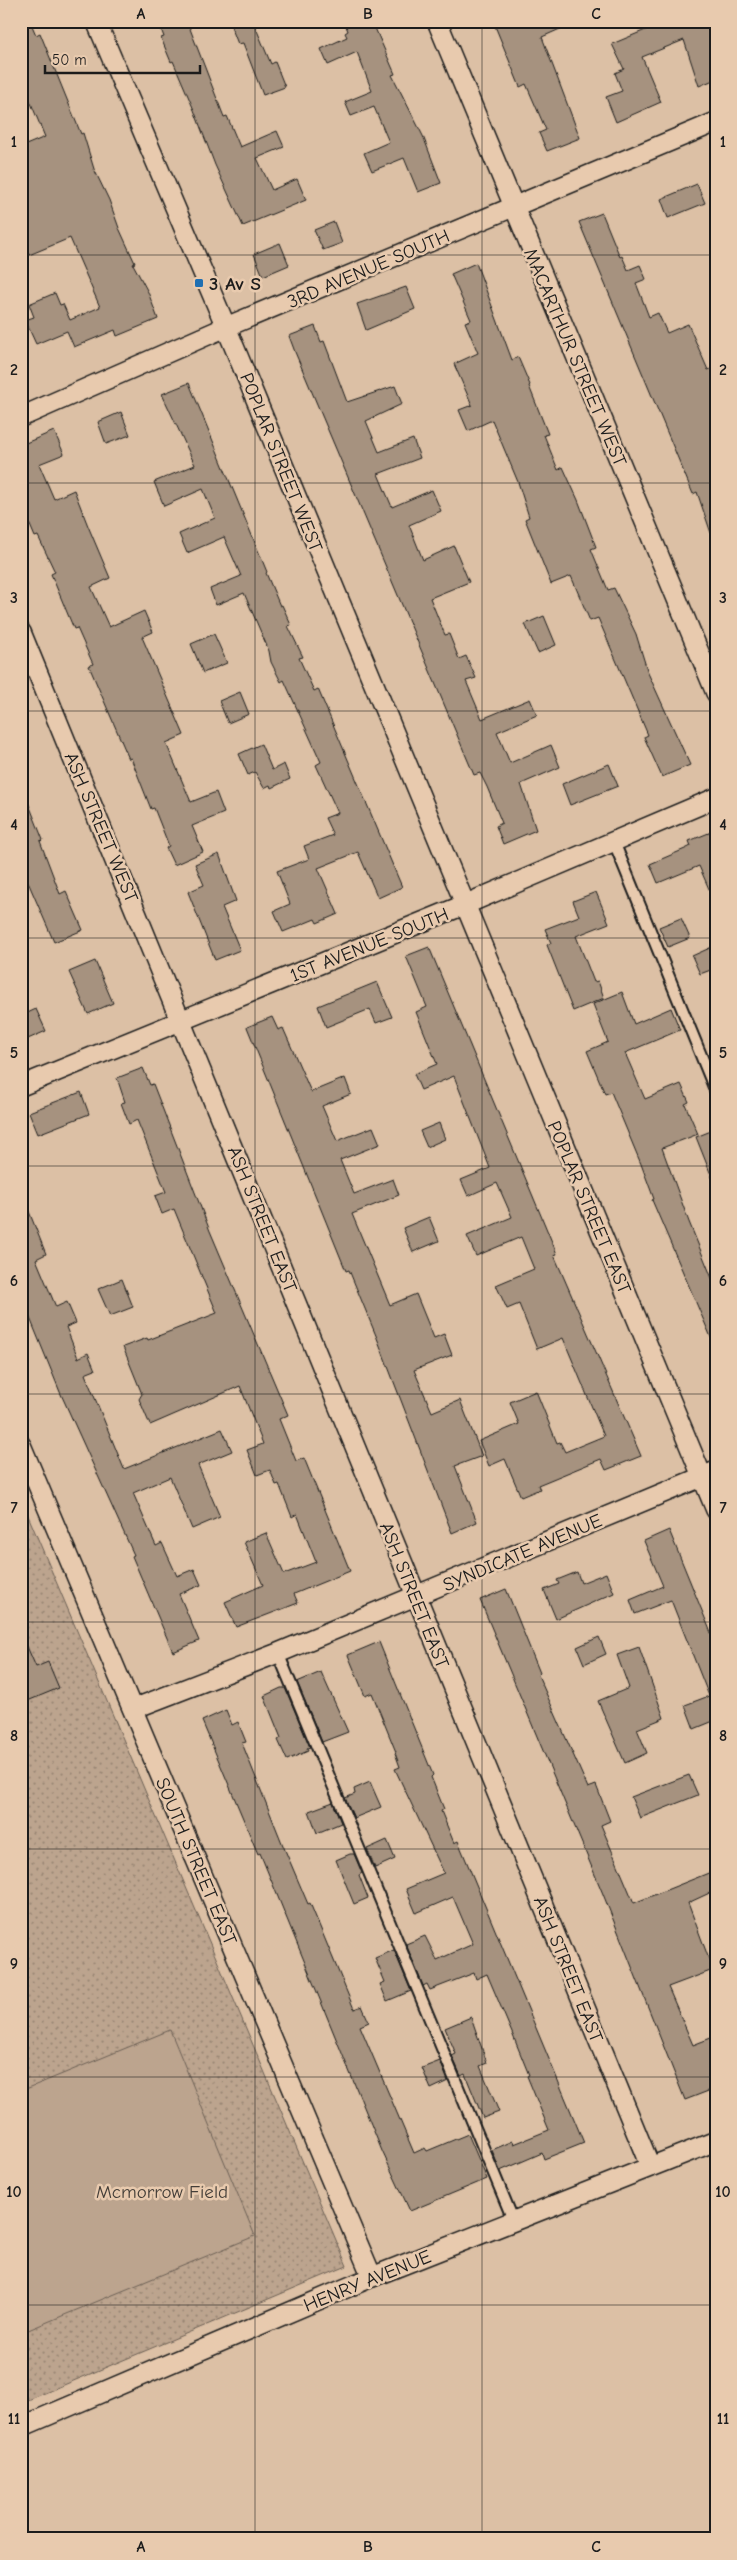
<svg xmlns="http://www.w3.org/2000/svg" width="737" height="2560" font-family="'Comic Neue',sans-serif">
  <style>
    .park { fill: url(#park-dots); stroke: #6c6055 }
    .garden { fill: #bca48e; stroke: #6c6055 }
    .building { fill: #a6927f; stroke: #1c1c1c }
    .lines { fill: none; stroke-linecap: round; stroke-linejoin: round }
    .lane-casing { stroke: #1c1c1c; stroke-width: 14 }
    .street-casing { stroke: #1c1c1c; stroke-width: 22 }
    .lane { stroke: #e8caae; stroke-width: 10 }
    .street { stroke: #e8caae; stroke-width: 19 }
    .grid { fill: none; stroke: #1c1c1c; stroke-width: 1; stroke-opacity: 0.55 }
    .poi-dot { fill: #1f6fb2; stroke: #e8caae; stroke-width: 2 }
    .labels { text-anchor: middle; stroke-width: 5; stroke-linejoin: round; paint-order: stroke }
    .street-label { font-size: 19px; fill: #1c1c1c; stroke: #e8caae }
    .poi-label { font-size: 19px; font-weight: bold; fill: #1c1c1c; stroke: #e8caae; text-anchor: start }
    .park-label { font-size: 19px; fill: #443e38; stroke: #e8caae }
    .neatline { fill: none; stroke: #1c1c1c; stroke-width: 2 }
    .grid-label { font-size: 16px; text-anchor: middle; font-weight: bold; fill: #1c1c1c }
  </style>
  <defs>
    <pattern id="park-dots" width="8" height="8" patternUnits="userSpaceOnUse" patternTransform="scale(1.25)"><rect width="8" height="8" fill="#bca48e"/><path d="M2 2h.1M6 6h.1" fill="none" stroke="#988573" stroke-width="1.8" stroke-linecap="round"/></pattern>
  </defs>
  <rect width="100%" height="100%" fill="#dcc0a5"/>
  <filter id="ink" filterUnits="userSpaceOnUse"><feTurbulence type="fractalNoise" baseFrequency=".02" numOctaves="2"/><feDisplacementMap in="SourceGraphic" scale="10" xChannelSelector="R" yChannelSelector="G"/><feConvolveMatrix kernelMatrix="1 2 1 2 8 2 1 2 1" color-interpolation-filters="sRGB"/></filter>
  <g filter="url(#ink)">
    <polygon class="park" points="21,1499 347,2266 21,2403"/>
    <polygon class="garden" points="170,2030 255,2236 21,2333 21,2091"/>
    <g class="building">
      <polygon points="21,21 30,21 36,35 40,33 81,134 83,133 94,169 109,200 119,228 135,263 133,264 148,292 158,319 117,336 115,330 74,347 67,331 36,344 25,320 34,317 29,304 55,293 60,305 63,304 70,320 100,307 70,238 29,255 21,236 21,147 45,137 21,79"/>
      <polygon points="158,21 187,21 224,117 227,116 240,147 277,131 284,147 257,158 272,190 297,179 306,200 243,226 215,165 194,110 173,61 171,62 161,38 164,37"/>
      <polygon points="229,21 253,21 271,64 275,62 285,87 263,95 243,43 238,44"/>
      <polygon points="344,21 372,21 395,74 392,75 423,136 441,183 418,192 404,158 372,171 364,153 389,142 374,107 351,116 345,102 372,91 357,52 328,65 321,49 347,37 345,33 348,31"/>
      <polygon points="493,21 578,21 542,37 580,138 547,151 539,133 546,130 526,84 520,87"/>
      <polygon points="667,21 705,21 716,47 716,79 699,86 684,40 642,57 661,102 616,122 606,97 622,91 615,73 624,69 612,44"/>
      <polygon points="697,184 705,203 668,218 661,199"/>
      <polygon points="602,213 620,257 622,256 628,270 640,265 646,279 636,283 649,317 658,313 667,333 688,324 708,370 716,367 716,538 713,539 697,492 693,494 579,222"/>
      <polygon points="334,222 342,243 323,250 314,230"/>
      <polygon points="280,243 289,265 263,276 254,254"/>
      <polygon points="476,263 512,360 518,357 530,385 529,386 548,434 544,435 558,470 563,467 578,500 596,547 591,549 608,590 614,588 636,634 648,673 690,765 662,777 644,737 648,735 598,618 590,621 571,576 551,584 525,519 529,517 518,482 492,420 468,431 459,410 472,405 454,364 478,353 465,322 471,320 451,274"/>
      <polygon points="406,287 415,309 366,330 357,304"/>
      <polygon points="315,326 321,342 324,341 347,402 395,386 402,404 366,421 379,452 413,439 420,458 378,474 392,507 432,490 441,511 409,525 423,560 454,546 469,582 430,598 445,635 449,634 459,659 466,656 476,678 466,681 482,719 530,699 537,715 497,732 510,763 551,745 560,767 521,784 536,830 503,844 496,826 502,823 487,787 480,773 474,775 295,352 289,336"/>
      <polygon points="189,383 267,572 266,573 280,606 282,605 291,625 288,626 303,657 299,658 314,691 318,689 402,887 378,898 358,852 318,868 338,914 317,923 315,919 283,932 274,911 290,904 277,871 309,859 304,846 333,835 325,818 338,813 316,765 321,762 284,680 281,682 271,662 269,651 244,593 216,605 210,589 241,576 224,537 187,553 179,534 215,518 203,489 164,506 154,482 195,465 162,394"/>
      <polygon points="121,412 130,435 106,444 98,422"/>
      <polygon points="54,431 64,454 39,464 54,499 74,490 88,526 110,578 91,587 109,627 144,611 153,632 142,637 184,735 166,743 191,802 216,792 224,813 192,826 203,852 174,865 166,848 169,846 154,808 151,809 131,758 129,759 89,666 93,664 77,628 74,629 51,574 55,572 38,536 35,537 21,504 21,445"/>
      <polygon points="544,616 556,645 538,653 525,624"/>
      <polygon points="214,634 227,663 203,673 191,644"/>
      <polygon points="240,692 249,714 228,723 219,701"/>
      <polygon points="261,744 272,770 284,764 290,779 271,788 270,785 264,788 255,772 248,775 239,754"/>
      <polygon points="609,764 618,786 570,805 562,784"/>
      <polygon points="22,787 43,840 40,841 60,894 66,891 83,930 54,942 21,866"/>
      <polygon points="716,830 716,905 699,866 658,883 650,864 685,849 691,846 689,841"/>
      <polygon points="219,854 236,901 222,907 240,950 215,960 188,892 204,885 195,864"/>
      <polygon points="596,892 609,923 576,936 594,982 598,981 604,998 573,1011 547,945 551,943 545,929 579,916 573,901"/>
      <polygon points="681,918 690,938 668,947 659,927"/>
      <polygon points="429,947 557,1254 554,1255 641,1456 606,1470 601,1459 538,1485 540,1489 521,1497 505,1459 489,1466 479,1441 519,1424 510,1402 536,1391 557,1443 560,1442 565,1452 604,1436 563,1338 537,1349 519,1304 507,1309 496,1285 534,1269 521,1237 476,1256 467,1236 512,1217 497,1183 468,1196 461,1180 490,1168 454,1076 421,1090 414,1074 437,1064 416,1012 427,1007 406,956"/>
      <polygon points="712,947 716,956 716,968 700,974 692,956"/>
      <polygon points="95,961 113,1003 88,1014 69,972"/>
      <polygon points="377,982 392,1017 376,1023 370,1009 326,1027 318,1006"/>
      <polygon points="622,992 634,1024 671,1008 680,1030 625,1053 645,1099 681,1084 689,1102 685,1104 698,1134 662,1148 689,1222 716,1288 716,1349 652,1200 654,1199 641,1164 611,1092 605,1094 587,1051 608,1042 593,1004"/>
      <polygon points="36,1009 46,1031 21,1042 21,1016"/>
      <polygon points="272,1017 278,1030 283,1028 311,1092 345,1078 351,1094 322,1106 337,1141 373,1127 380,1144 340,1160 354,1194 393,1179 399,1195 352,1214 390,1305 416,1294 434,1338 444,1334 452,1355 414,1370 432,1412 460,1400 482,1456 455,1466 477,1522 452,1533 377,1338 349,1270 346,1271 247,1027"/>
      <polygon points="143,1068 150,1085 153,1084 210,1231 288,1415 279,1419 296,1461 304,1458 350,1571 294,1594 298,1603 236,1627 225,1602 263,1585 244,1542 266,1533 284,1574 316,1562 297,1514 292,1517 279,1484 276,1485 270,1470 257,1475 247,1450 263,1444 240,1386 150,1425 139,1399 142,1394 123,1347 147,1338 148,1340 217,1313 174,1209 162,1214 155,1196 166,1192 137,1120 129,1124 121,1103 125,1102 117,1078"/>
      <polygon points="81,1092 89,1114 38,1134 29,1112"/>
      <polygon points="439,1123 445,1139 427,1147 420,1131"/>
      <polygon points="716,1129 716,1185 715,1185 696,1137"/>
      <polygon points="22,1194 46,1254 36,1259 56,1307 67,1302 76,1323 66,1327 78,1358 88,1353 95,1370 85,1374 124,1469 222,1429 232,1451 198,1465 220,1517 192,1529 170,1477 133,1493 156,1546 162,1543 177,1576 194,1569 201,1585 179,1594 199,1641 173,1652 132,1556 134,1555 60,1392 21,1296"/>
      <polygon points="429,1217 439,1241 413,1252 403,1228"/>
      <polygon points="122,1279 133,1307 110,1316 98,1289"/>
      <polygon points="669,1530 716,1645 716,1720 694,1729 685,1705 709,1696 671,1600 635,1614 630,1600 663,1586 644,1541"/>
      <polygon points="577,1572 581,1583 606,1573 614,1593 556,1619 544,1590 559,1584 557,1580"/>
      <polygon points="506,1589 540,1673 538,1675 588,1788 596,1785 610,1821 601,1825 634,1903 716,1870 716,1890 688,1903 713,1970 668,1987 693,2045 716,2036 716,2088 685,2100 603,1894 480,1600"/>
      <polygon points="21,1633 36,1667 48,1662 59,1688 25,1702 21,1692"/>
      <polygon points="599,1637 606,1654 584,1664 577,1647"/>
      <polygon points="379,1642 433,1775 431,1777 444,1809 441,1811 454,1843 458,1841 584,2143 544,2159 542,2153 500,2171 492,2150 513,2141 514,2144 549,2130 527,2076 529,2075 512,2033 487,1974 476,1979 474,1973 430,1990 427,1984 423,1986 406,1944 425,1936 437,1960 473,1944 453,1897 416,1913 406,1889 444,1873 395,1769 400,1767 395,1753 396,1752 372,1693 365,1696 348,1655"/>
      <polygon points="639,1647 664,1718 637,1729 647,1753 625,1763 598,1701 629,1688 617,1655"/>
      <polygon points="321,1672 348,1732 322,1742 297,1682"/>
      <polygon points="281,1688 285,1688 310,1747 307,1748 308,1751 287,1760 278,1740 281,1738 264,1696"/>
      <polygon points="226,1710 232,1725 238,1722 246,1742 242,1743 282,1843 308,1904 310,1903 354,2009 362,2006 369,2022 360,2026 414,2153 425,2148 427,2151 468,2134 487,2179 410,2211 382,2151 260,1853 258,1854 202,1721"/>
      <polygon points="689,1775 698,1795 640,1818 631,1797"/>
      <polygon points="370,1782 381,1807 354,1818 345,1798 355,1794 354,1789"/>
      <polygon points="333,1802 341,1823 317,1833 309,1811"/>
      <polygon points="387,1840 395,1859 375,1868 367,1849"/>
      <polygon points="350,1854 354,1854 362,1873 359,1875 368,1898 354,1904 336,1860"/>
      <polygon points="394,1950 411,1991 387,2001 380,1984 385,1982 375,1958"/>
      <polygon points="471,2017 487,2063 480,2066 499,2112 483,2118 465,2074 461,2076 452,2056 456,2054 445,2028"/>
      <polygon points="440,2061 448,2081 431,2089 422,2068"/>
    </g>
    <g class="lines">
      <defs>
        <g id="lane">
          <polyline points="614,842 716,1092"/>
          <polyline points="278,1653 514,2222"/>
        </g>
        <g id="street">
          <polyline points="96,21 226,327 716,1510"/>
          <polyline points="437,21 716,693"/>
          <polyline points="21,417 226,327 716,122"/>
          <path d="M21 632C234 1143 440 1656 650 2166"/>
          <polyline points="21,1086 464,905 716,798"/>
          <polyline points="21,1445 372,2277"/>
          <polyline points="133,1709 278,1653 716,1471"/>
          <polyline points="21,2427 372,2277 716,2141"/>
        </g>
      </defs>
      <use href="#lane" class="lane-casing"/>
      <use href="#street" class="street-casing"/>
      <use href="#lane" class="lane"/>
      <use href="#street" class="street"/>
    </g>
  </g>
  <path class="grid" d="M255 21V2539M482 21V2539M21 255H716M21 483H716M21 711H716M21 938H716M21 1166H716M21 1394H716M21 1622H716M21 1849H716M21 2077H716M21 2305H716"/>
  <rect class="poi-dot" x="194" y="278" width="10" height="10" rx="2.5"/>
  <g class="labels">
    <g class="street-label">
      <text transform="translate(368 268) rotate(-23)" y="7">3RD AVENUE SOUTH</text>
      <text transform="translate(576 357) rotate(67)" y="7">MACARTHUR STREET WEST</text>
      <text transform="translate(282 462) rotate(68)" y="7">POPLAR STREET WEST</text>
      <text transform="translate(102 827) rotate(67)" y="7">ASH STREET WEST</text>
      <text transform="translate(369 944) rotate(-22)" y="7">1ST AVENUE SOUTH</text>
      <text transform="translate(590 1207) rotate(67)" y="7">POPLAR STREET EAST</text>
      <text transform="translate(263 1219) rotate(68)" y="7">ASH STREET EAST</text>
      <text transform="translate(522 1552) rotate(-23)" y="7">SYNDICATE AVENUE</text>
      <text transform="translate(415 1595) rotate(68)" y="7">ASH STREET EAST</text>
      <text transform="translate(197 1861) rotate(67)" y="7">SOUTH STREET EAST</text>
      <text transform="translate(569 1969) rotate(68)" y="7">ASH STREET EAST</text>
      <text transform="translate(367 2280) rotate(-22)" y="7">HENRY AVENUE</text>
    </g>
    <g class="poi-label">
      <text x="209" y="290">3 Av S</text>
    </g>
    <g class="park-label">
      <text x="162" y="2198">Mcmorrow Field</text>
    </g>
  </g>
  <rect width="737" height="2560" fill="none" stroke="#e8caae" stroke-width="55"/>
  <path d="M45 65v8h155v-8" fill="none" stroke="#1c1c1c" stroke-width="2.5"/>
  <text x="52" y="65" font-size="15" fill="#1c1c1c" stroke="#e8caae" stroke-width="4" paint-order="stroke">50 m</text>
  <rect x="28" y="28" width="682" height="2504" class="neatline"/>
  <g class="grid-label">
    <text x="141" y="19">A</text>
    <text x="368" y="19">B</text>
    <text x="596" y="19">C</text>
    <text x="14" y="147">1</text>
    <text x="723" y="147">1</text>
    <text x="14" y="375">2</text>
    <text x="723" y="375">2</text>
    <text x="14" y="603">3</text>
    <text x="723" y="603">3</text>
    <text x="14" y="830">4</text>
    <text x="723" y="830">4</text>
    <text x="14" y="1058">5</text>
    <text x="723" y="1058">5</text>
    <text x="14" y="1286">6</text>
    <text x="723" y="1286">6</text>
    <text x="14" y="1513">7</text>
    <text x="723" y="1513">7</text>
    <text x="14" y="1741">8</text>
    <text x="723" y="1741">8</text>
    <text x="14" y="1969">9</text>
    <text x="723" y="1969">9</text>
    <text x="14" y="2197">10</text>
    <text x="723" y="2197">10</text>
    <text x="14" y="2424">11</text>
    <text x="723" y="2424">11</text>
    <text x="141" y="2552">A</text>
    <text x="368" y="2552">B</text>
    <text x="596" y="2552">C</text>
  </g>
</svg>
